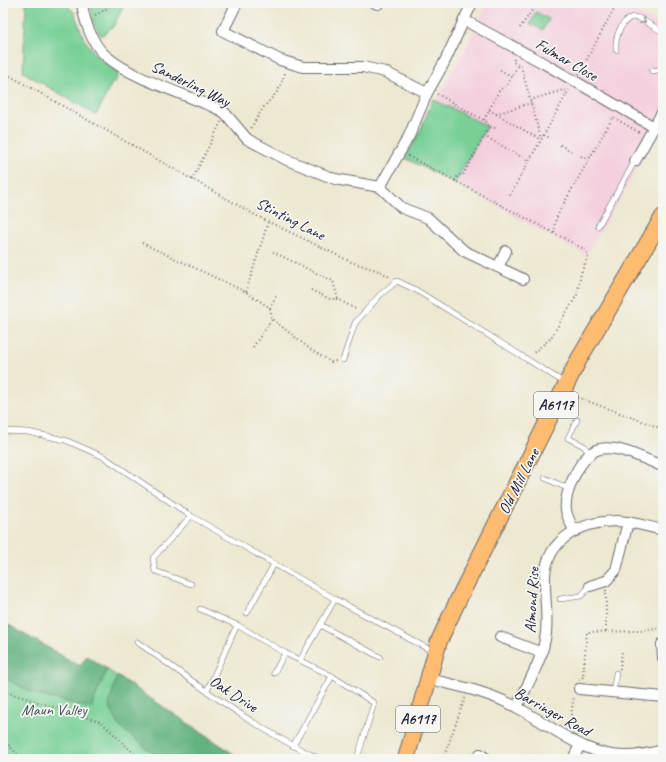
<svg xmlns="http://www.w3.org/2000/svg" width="666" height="762" font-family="Caveat,sans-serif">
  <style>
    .built { fill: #f4cfde }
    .green { fill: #78d096; stroke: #4d7968 }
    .forest { fill: #62b27f; stroke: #426a5d }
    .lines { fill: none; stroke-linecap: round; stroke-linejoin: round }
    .lane-casing { stroke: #69676f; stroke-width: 6 }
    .street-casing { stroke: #69676f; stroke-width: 12 }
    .primary-casing { stroke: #69676f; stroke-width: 18 }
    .path { stroke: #69676f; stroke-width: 2; stroke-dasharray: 1 3; stroke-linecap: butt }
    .lane { stroke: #fff; stroke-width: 5 }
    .street { stroke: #fff; stroke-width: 10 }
    .primary { stroke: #fdbc70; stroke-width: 16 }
    .oneway { stroke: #9c9ca7 }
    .labels { text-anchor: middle; stroke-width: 3.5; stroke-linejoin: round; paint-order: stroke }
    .shield { fill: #f6f6f2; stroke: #626272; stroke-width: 1 }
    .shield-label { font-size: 15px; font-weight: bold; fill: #22223b }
    .street-label { font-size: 16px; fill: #22223b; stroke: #f6f6f2 }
    .park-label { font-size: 16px; fill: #3c5656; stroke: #f6f6f2 }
  </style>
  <rect width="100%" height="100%" fill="#f6f6f2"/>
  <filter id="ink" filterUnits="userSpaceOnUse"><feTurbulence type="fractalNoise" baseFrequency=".025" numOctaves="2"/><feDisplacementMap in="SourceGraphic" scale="8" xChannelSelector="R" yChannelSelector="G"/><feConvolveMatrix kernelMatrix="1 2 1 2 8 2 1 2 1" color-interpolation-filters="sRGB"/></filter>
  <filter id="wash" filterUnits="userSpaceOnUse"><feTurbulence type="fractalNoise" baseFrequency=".012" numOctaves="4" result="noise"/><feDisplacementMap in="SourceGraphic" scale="16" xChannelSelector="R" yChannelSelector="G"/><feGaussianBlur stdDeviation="0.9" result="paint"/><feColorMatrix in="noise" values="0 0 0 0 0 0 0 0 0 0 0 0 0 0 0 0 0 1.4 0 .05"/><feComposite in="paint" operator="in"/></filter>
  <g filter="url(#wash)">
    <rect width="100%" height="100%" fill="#ede8d0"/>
    <polygon class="built" points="488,3 609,3 631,9 663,27 663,124 586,256 455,183 486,126 436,100 469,42"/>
    <g class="green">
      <polygon points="26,3 64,3 74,12 84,39 96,55 119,73 115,82 112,83 96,115 23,72"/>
      <polygon points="90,3 125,3 113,27 101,36 94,24"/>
      <polygon points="536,12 549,19 543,30 530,24"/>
      <polygon points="433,99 487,126 455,183 405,158 418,136"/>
      <polygon points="3,622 80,666 87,656 241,759 3,759"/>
    </g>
    <g class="forest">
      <polygon points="3,622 80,666 87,656 107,669 91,708 37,695 3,677"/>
      <polygon points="117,676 241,759 160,759 120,727 109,705"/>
    </g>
  </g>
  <g filter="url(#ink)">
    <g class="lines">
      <defs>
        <g id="lane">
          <path d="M616 50C615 38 620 22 632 17L639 18 663 32"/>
          <polyline points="652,71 663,69"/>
          <polyline points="598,226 635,161"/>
          <polyline points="343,360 355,323 380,295 397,281 416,290 565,383"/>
          <polyline points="577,420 568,438 584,446 589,453"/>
          <polyline points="3,431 28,432 65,440 104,457 191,516 335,599 434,652"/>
          <polyline points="545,478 569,489"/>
          <polyline points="191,516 153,558 155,571 191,584"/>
          <polyline points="560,599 581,596 590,586"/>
          <polyline points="200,609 237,625 207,691"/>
          <polyline points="247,613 274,564"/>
          <polyline points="237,625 285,653 332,676 374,703 357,759"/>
          <polyline points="320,625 380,657"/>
          <path d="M137 642C196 683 255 729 320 759"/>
          <polyline points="300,660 335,599"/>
          <polyline points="274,673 285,653"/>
          <polyline points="613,693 616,673"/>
          <polyline points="293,746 332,676"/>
        </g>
        <g id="street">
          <path d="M82 3C84 20 92 44 105 55 133 80 184 93 218 109L225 113 247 139 287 160 335 179 380 187 402 208 428 218 464 251 523 279"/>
          <polyline points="237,3 223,31 280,60 303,67 363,67 385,72 427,93"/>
          <polyline points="375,3 378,4"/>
          <polyline points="464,20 545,64 654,127"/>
          <polyline points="635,161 663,111"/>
          <polyline points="380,187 409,136 427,93 444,63 472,3"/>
          <polyline points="498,267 506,251"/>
          <path d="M574 530C571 524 567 517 566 510 563 493 582 452 600 449 619 445 644 459 662 466"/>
          <polyline points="590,586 606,581 616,570 628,522"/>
          <polyline points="500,637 542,653"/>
          <polyline points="662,644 663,658"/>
          <path d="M429 679C458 686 489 692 516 707 552 725 584 757 627 756 639 756 651 753 663 750"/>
          <polyline points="579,689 663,697"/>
          <path d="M517 707C528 683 543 659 546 633 548 614 544 594 545 575 548 539 581 522 615 521 631 521 648 527 663 530"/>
          <polyline points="480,754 487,759"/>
          <polyline points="573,759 580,745"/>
        </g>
        <polyline id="primary" points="406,759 439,641 459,598 579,359 663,217"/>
      </defs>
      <use href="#lane" class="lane-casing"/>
      <use href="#street" class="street-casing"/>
      <use href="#primary" class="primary-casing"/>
      <g class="path">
        <polyline points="95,15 105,10 111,3"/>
        <polyline points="520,28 537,3"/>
        <polyline points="514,59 513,62 521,66 541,139"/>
        <polyline points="500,70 512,76"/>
        <polyline points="3,72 257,216 351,262 379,271 390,277"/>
        <polyline points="579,74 617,3"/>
        <polyline points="437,94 487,122 489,127 496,128"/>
        <polyline points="530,100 563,90 568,91"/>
        <polyline points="489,110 541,140"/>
        <polyline points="496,114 531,103"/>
        <polyline points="484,120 500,89 506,87 518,65"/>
        <polyline points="251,128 263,108 278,91 286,71"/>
        <polyline points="544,135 551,139"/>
        <polyline points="484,136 529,161"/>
        <polyline points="560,145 571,151"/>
        <polyline points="408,156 586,250 588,256 581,273 577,295 550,339 532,354"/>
        <polyline points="581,156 588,160"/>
        <polyline points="192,180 221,122"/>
        <polyline points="455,181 458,175 463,175 489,127"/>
        <polyline points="510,195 569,90"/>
        <polyline points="554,233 555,222 559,212 613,117 640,133"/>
        <polyline points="142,243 246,292 270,308 272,319 310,349 331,362 336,361"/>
        <polyline points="273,252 333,281 338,299 357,310"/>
        <polyline points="311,290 330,299 338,299"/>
        <polyline points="246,292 268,222"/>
        <polyline points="270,308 276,296"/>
        <polyline points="253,347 272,319"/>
        <polyline points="574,396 663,429"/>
        <polyline points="661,428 663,424"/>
        <polyline points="606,590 606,631"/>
        <polyline points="620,669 622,651"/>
        <polyline points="579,680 583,677 587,632 639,631 663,628"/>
        <polyline points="3,691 101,722 140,759"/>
        <polyline points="569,727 574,696"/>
        <polyline points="3,739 18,755 25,759"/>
        <polyline points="443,759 465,698"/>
      </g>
      <use href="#lane" class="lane"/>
      <use href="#street" class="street"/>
      <use href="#primary" class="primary"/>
    </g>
    <defs><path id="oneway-chevron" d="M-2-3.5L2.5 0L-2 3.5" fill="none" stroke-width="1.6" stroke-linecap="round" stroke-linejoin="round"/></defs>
    <use class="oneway" href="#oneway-chevron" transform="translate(643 21) rotate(26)"/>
  </g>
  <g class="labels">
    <g class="shield">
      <rect x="534" y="392" width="44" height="26" rx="3"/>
      <rect x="396" y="706" width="44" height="26" rx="3"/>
    </g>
    <g class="shield-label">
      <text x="556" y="410">A6117</text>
      <text x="418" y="724">A6117</text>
    </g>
    <g class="street-label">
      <text transform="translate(567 59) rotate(30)" y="6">Fulmar Close</text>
      <text transform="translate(191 83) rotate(26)" y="6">Sanderling Way</text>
      <text transform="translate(291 218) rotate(27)" y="6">Stinting Lane</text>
      <text transform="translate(518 481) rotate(-63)" y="6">Old Mill Lane</text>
      <text transform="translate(531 600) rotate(-87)" y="6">Almond Rise</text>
      <text transform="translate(234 693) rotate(33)" y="6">Oak Drive</text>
      <text transform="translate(553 711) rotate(29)" y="6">Barringer Road</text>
    </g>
    <g class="park-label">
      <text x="54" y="715">Maun Valley</text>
    </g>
  </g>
  <rect width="666" height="762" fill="none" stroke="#f6f6f2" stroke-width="16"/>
</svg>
